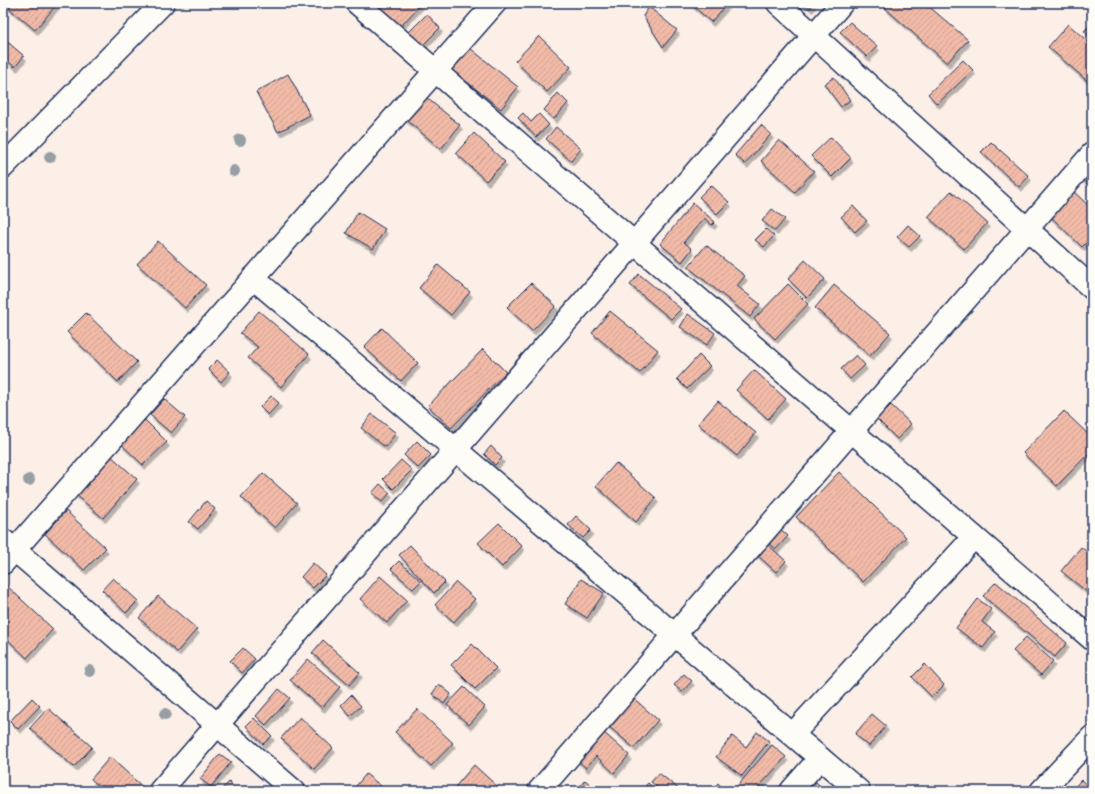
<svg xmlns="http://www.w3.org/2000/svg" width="1095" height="794" font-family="Itim,sans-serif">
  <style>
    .building { fill: url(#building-hatch); stroke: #1b2f5e; filter: url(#shadow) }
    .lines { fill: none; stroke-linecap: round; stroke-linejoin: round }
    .minor-casing { stroke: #1b2f5e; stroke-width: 25 }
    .minor { stroke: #fdfcf7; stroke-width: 22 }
    .tree { fill: #969fa4 }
  </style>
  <defs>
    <pattern id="building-hatch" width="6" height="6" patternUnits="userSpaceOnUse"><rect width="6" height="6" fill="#f2baa7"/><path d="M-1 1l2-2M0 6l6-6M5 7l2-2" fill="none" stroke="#cfa092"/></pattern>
    <filter id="shadow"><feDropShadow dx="2.5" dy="4.5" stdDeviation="0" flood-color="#0004"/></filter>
  </defs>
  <rect width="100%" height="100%" fill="#fbefe7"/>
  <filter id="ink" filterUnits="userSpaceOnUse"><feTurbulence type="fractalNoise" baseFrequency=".025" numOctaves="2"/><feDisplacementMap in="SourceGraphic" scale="8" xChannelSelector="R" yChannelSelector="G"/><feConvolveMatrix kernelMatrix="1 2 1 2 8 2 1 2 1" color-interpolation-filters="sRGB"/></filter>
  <g filter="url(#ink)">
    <g class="building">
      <polygon points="3,3 58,3 35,30"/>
      <polygon points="374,3 422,3 400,27"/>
      <polygon points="690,3 728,3 711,22"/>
      <polygon points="804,3 814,3 810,8"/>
      <polygon points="889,3 925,3 968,40 947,63 885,8"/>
      <polygon points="649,7 677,30 663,47 643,16"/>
      <polygon points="427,14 440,28 421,47 408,33"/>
      <polygon points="850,22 877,46 867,57 840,32"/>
      <polygon points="1092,23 1092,38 1084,31"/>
      <polygon points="1068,24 1092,45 1092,85 1048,47"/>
      <polygon points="539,36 571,67 547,92 515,61"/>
      <polygon points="3,38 24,56 15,67 3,57"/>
      <polygon points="470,48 518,87 501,109 452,70"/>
      <polygon points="963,60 973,70 937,104 928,94"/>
      <polygon points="288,74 310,115 278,132 256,92"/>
      <polygon points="834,77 850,100 841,107 824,84"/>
      <polygon points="558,93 568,103 554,119 544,110"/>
      <polygon points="422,94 460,125 441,149 403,117"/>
      <polygon points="523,113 531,122 539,114 549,125 536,137 518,118"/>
      <polygon points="761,125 771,134 745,164 735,155"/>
      <polygon points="556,127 581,149 571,161 546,139"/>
      <polygon points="474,133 505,162 486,181 456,153"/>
      <polygon points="831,137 851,158 832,177 811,156"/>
      <polygon points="779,140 814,171 795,192 761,161"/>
      <polygon points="991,142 1029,176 1019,187 981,152"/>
      <polygon points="1092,161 1092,188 1079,176"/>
      <polygon points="711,185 729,202 717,214 699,197"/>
      <polygon points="1071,189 1092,209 1092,237 1082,247 1048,214"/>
      <polygon points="951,191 987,223 964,249 928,217"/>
      <polygon points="693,203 715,222 712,225 704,218 684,242 692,249 682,262 660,244"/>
      <polygon points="853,206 867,221 855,232 841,217"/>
      <polygon points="772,209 785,219 775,231 762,221"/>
      <polygon points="358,212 385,229 373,249 346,233"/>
      <polygon points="908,225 920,236 909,247 897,237"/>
      <polygon points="766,229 774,236 764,247 755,240"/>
      <polygon points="158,241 206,285 185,308 137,264"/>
      <polygon points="706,245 745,276 737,286 760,304 750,317 688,267"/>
      <polygon points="805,260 825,279 807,298 788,279"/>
      <polygon points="438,265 470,292 451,315 419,288"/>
      <polygon points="639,274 681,309 671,319 630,285"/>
      <polygon points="531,283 556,306 532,331 507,307"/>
      <polygon points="788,284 808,304 775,339 754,319"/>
      <polygon points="834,285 890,333 870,356 815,308"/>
      <polygon points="259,311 309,354 281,387 248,358 258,347 240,333"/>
      <polygon points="610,311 658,350 640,373 592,333"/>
      <polygon points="86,313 137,362 118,382 67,332"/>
      <polygon points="688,314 715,333 707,345 680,327"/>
      <polygon points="382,328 418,363 401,381 364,347"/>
      <polygon points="483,349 506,372 451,428 428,406"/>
      <polygon points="699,355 710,366 687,389 677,379"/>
      <polygon points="856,355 865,365 850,379 841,369"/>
      <polygon points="217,360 230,372 221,382 208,369"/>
      <polygon points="754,370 786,399 768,419 736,390"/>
      <polygon points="271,396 279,403 268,415 260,407"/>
      <polygon points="164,399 185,417 171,433 150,415"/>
      <polygon points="718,401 756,433 737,456 698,424"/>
      <polygon points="891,405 911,424 897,439 877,419"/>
      <polygon points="1064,411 1092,438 1092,450 1057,486 1023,453"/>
      <polygon points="372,414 396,433 385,447 361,428"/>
      <polygon points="145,420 167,442 143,465 121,444"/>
      <polygon points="417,441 431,455 418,468 404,455"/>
      <polygon points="491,446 502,458 495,465 484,454"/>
      <polygon points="110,455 137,479 103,518 75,494"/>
      <polygon points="401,460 412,470 393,489 383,479"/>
      <polygon points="616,463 656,498 636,522 596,486"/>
      <polygon points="839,472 906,537 863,582 796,517"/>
      <polygon points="263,473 297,503 275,528 241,497"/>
      <polygon points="380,484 390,493 382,502 372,493"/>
      <polygon points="206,501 215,509 198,529 189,522"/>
      <polygon points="66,511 106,548 84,570 45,534"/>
      <polygon points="576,516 591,530 583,538 568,525"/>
      <polygon points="499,523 522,546 502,567 478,543"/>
      <polygon points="777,526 788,536 776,549 765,539"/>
      <polygon points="765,542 786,561 776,572 755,553"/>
      <polygon points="410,545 445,582 434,593 399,555"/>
      <polygon points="1081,547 1092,556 1092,596 1061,571"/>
      <polygon points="399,561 421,581 413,589 391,569"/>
      <polygon points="313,563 326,575 313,588 301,577"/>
      <polygon points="380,576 407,600 387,623 360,599"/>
      <polygon points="113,578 138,601 126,613 102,590"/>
      <polygon points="581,579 604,593 587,618 565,604"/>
      <polygon points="456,582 475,599 454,622 435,605"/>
      <polygon points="996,582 1067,643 1055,657 983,596"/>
      <polygon points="5,584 53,629 27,658 3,635 3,586"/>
      <polygon points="158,596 197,629 177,652 139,618"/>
      <polygon points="978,599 991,609 982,622 995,632 983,648 956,628"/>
      <polygon points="1026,637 1053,661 1041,675 1013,651"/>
      <polygon points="323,640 360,673 349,685 312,653"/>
      <polygon points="472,644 496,668 475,689 451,665"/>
      <polygon points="243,648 255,659 242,673 230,661"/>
      <polygon points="308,659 340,687 322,708 290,680"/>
      <polygon points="925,664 944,685 932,697 912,677"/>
      <polygon points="684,674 692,681 682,692 674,685"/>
      <polygon points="439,684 451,694 444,704 432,694"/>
      <polygon points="464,687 485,707 469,725 447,705"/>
      <polygon points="279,689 290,698 266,725 256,716"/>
      <polygon points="351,695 361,706 350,716 341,705"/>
      <polygon points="631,696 658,720 634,748 606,724"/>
      <polygon points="32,698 40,706 18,729 10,721"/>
      <polygon points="48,708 92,747 74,767 30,728"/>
      <polygon points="417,709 453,743 431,766 395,732"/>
      <polygon points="872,714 886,726 869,746 855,734"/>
      <polygon points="300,717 333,748 314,769 281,738"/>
      <polygon points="254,718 272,736 263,744 246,726"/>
      <polygon points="601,730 629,755 614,773 596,756 586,768 575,758"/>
      <polygon points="757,732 769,741 742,776 716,757 732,736 746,747"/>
      <polygon points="772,745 786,757 755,791 733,791"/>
      <polygon points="220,754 231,762 211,787 200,779"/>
      <polygon points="110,757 146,790 144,791 104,791 91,779"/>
      <polygon points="1092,758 1092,769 1087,764"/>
      <polygon points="474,765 499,788 496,791 459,791 455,787"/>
      <polygon points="659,773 680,790 679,791 662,791 651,782"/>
      <polygon points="366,774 387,791 352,791"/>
      <polygon points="585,780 598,791 576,791"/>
      <polygon points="1081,780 1092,790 1092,791 1071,791"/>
      <polygon points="229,782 236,790 235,791 220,791"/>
      <polygon points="816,782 826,791 809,791"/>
      <polygon points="648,783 657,791 641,791"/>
      <polygon points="718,783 726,791 710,791"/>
      <polygon points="193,787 198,791 189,791"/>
    </g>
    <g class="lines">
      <defs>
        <g id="minor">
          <polyline points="357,3 1092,639"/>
          <polyline points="778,3 1092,288"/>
          <polyline points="3,167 163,3"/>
          <polyline points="253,278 859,791"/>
          <polyline points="3,540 294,791"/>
          <polyline points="3,563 495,3"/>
          <polyline points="793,734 974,537"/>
          <polyline points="160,791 842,3"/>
          <polyline points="539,791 1092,154"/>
          <polyline points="791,791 820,758"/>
          <polyline points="1041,791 1092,737"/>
        </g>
      </defs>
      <use href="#minor" class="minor-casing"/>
      <use href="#minor" class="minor"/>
    </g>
    <g class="tree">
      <circle cx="240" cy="140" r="6"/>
      <circle cx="50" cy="157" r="6"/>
      <circle cx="234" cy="171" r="6"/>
      <circle cx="29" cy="480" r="6"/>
      <circle cx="90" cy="671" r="6"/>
      <circle cx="165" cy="714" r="6"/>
    </g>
  </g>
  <rect width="1095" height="794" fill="none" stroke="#fdfcf7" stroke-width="16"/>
  <rect x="8" y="8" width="1079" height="778" fill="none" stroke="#1b2f5e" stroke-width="1.5" filter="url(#ink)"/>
</svg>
